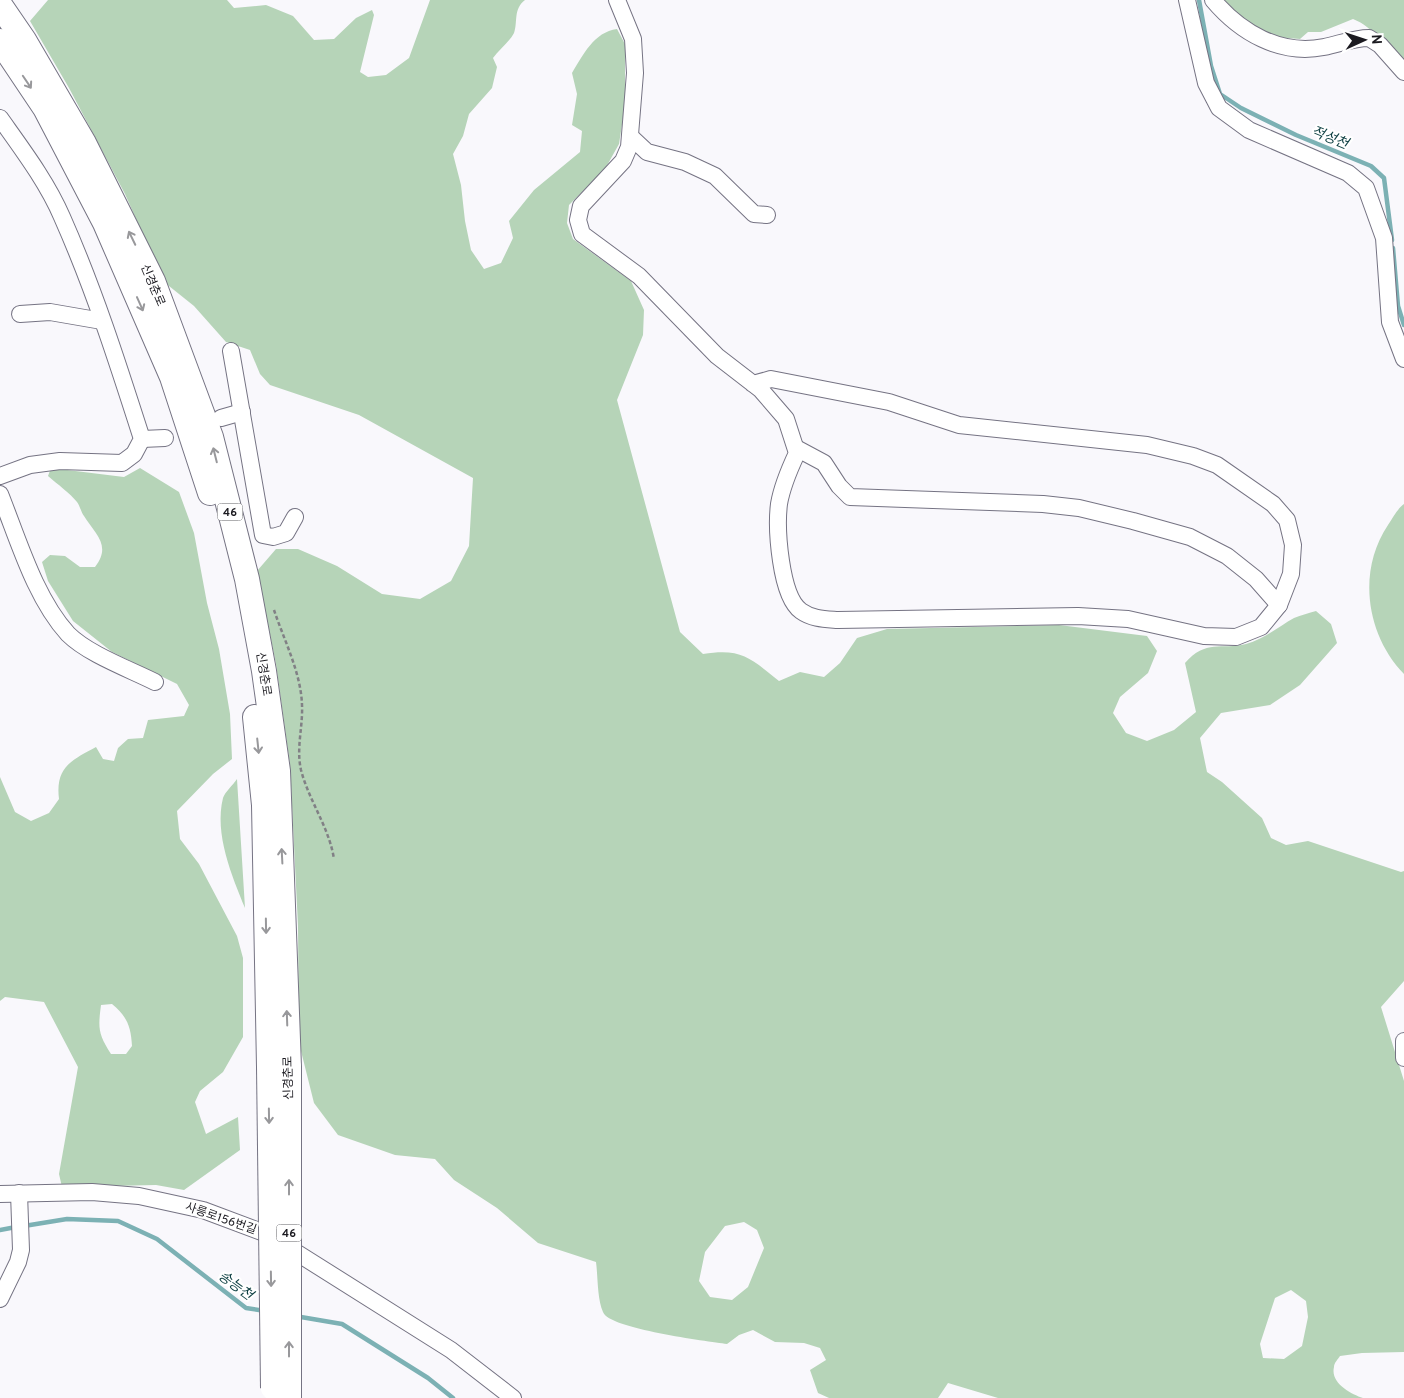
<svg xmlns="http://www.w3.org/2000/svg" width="1404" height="1398" font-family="Overpass,'Noto Sans KR',sans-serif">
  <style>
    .green { fill: #b6d4b8; fill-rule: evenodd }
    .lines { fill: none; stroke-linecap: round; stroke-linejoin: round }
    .stream { stroke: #7cb1b4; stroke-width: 4.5 }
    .minor-casing { stroke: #757383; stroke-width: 18 }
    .highway-casing { stroke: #757383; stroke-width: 26 }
    .path { stroke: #818085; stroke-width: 2.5; stroke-dasharray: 4 2.5; stroke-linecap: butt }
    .minor { stroke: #fff; stroke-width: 16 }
    .highway { stroke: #fff; stroke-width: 24 }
    .highway-bridge-casing { stroke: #757383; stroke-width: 26; stroke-linecap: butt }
    .highway-bridge { stroke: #fff; stroke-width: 24 }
    .oneway { stroke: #98989b }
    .labels { text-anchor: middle; stroke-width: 4.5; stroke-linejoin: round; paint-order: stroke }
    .shield { fill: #fff; stroke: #5f5f63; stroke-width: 1 }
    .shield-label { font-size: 11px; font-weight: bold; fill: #1b1a20 }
    .street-label { font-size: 12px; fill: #1b1a20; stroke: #fff }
    .water-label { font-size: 14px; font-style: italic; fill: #0c3e41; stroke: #fff }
  </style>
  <rect width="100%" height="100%" fill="#f9f8fc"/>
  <g class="green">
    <path d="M48 0H227L234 8 266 5 293 16 314 40 334 39 356 18 372 10 374 15 360 72 368 77 386 75 409 58 430 0H525C513 9 518 22 514 33 510 41 499 50 493 58L497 67 492 88 469 114 463 136 453 154 461 185 465 221 471 250 484 269 501 263 513 238 509 221 534 190 580 152 582 131 572 125 577 94 572 73C583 55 594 32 617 29L625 44V105L619 144 605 169 569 205 567 223 573 239 631 281 644 310 643 335 617 400 680 632 703 654C742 648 750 658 779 681L800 672 824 677 840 663 857 638 887 629 1059 625 1147 636 1157 651 1148 673 1120 697 1113 713 1126 733 1147 741 1174 730 1196 712 1185 663C1206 639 1221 650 1246 644 1264 639 1278 627 1294 618 1301 615 1309 613 1316 611L1331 624 1337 643 1300 685 1270 705 1221 713 1200 738 1207 772 1222 782 1262 818 1271 838 1286 845 1308 841 1401 872 1404 871V981L1381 1007 1404 1081V1352L1362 1353 1340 1356C1338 1359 1334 1363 1334 1367 1330 1383 1351 1394 1363 1398H998L948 1383 938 1398H829L818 1393 810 1370 826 1360 820 1348 804 1343 775 1342 753 1330 739 1335 727 1344C707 1341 609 1329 603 1312 597 1298 598 1277 596 1262L538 1243 497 1208 454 1180 435 1159 395 1155 338 1135 314 1103 299 1043 298 926 290 765 276 664 257 571 276 549H298L337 566 382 594 420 599 451 581 469 546 473 478 359 415 270 385 260 374 250 350 226 342 194 306 164 282 125 194 69 88 30 21ZM744 1222 757 1230 764 1248 748 1287 732 1300 710 1297 699 1281 705 1252 725 1226ZM1291 1290 1306 1301 1308 1317 1302 1346 1284 1359 1263 1358 1260 1344 1275 1298Z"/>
    <path d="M1223 0H1404V63C1386 49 1374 27 1353 19L1321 32H1308L1300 39 1274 37 1244 24Z"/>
    <path d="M51 468 124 477 140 468 179 492 194 533 207 603 219 649 230 714 232 759 213 774 177 811 180 839 199 864 237 936 243 958V1037L223 1072 200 1091 195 1102 206 1134 238 1117 240 1150 184 1190 156 1185 62 1187 59 1174 78 1067 44 1002 5 997 0 1001V777L15 812 31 821 49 813 59 799C55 767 72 760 96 747L103 759 114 761 118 748 128 739 143 738 148 720 184 716 189 705 177 684 112 652 73 621 48 581 42 562 50 555 65 556 80 567H95C112 545 95 534 84 516 81 512 80 506 77 502 70 493 57 484 48 476ZM112 1004C127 1016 131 1027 132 1046L126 1054H111C98 1034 98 1028 101 1005Z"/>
    <path d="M1404 504V674C1366 635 1357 571 1388 525 1393 518 1397 509 1404 504Z"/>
    <path d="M237 779 245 908C232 876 214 834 223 798 225 792 233 785 237 779Z"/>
  </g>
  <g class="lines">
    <g class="stream">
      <polyline points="1199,0 1211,66 1220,94 1241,108 1296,135 1371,166 1384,178 1392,240"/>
      <polyline points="1393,248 1398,306 1404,325"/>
      <polyline points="24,1226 67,1219 118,1221 157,1239 246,1308 265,1311"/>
      <polyline points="0,1230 16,1227"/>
      <polyline points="295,1316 342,1324 428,1378 453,1398"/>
    </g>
    <defs>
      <g id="minor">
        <path d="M617 0 633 39 635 73 629 147 623 161 581 206 578 220 582 234 639 276 717 356 761 390 786 419 797 453C789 470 782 486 779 504 776 528 780 596 801 611 812 619 825 619 838 620L1078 616 1128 619 1204 636 1236 637 1261 627 1279 605 1291 574 1293 545 1287 520 1273 504 1217 465 1193 456 1147 445 959 425 889 402 771 379 753 384"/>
        <polyline points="1187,0 1206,83 1219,108 1249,130 1348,173 1366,188 1384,238 1390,322 1404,359"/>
        <path d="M1213 0C1240 32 1280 56 1324 47 1339 44 1354 38 1369 38L1380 45 1404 72"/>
        <path d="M0 118C22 149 47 182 62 217 94 289 118 364 142 439L134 454 122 463 60 461 30 465 0 476"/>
        <polyline points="631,137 647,152 685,162 715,176 754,214 767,215"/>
        <polyline points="20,314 50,312 102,321"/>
        <polyline points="231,351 263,535 273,537 286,533 295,517"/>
        <polyline points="221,418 242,412"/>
        <polyline points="142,439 165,438"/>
        <polyline points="796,448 824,463 839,486 850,497 1043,504 1079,508 1133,521 1190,537 1227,556 1256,579 1279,605"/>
        <path d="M0 494C18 539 35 598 68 634 88 654 129 669 155 682"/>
        <polyline points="1404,1041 1404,1058"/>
        <polyline points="0,1194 92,1192 139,1196 203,1210 267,1234 451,1350 513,1398"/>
        <polyline points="0,1299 18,1262 21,1250 19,1193"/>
      </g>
      <g id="highway">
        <polyline points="0,5 24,40 84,143 153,281 211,437 247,579 264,671 278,771 289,1067"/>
        <polyline points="0,41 45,108 105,223 172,377 210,493"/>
        <polyline points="255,717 264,805 269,1067"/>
      </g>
    </defs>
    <use href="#minor" class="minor-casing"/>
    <use href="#highway" class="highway-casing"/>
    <path class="path" d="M274 610C284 640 301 673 302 705 303 727 296 748 301 770 309 801 329 827 334 859"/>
    <use href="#minor" class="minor"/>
    <use href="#highway" class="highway"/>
    <defs>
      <g id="highway-bridge">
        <polyline points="269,1067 273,1388"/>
        <polyline points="289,1067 289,1398"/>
      </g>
    </defs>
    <use href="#highway-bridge" class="highway-bridge-casing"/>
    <use href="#highway-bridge" class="highway-bridge"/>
  </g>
  <defs><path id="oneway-shaft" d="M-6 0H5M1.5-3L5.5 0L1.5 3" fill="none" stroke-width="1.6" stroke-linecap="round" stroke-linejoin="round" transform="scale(1.25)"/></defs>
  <g class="oneway">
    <use href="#oneway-shaft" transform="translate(27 82) rotate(56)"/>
    <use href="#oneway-shaft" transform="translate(132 238) rotate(-116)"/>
    <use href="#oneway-shaft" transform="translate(140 304) rotate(66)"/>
    <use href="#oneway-shaft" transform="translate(215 455) rotate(-104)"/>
    <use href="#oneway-shaft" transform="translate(258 746) rotate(84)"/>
    <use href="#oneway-shaft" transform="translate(282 856) rotate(-93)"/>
    <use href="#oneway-shaft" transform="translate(266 926) rotate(89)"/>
    <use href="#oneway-shaft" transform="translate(287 1018) rotate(-92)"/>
    <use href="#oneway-shaft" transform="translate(269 1116) rotate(89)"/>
    <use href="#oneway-shaft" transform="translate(289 1187) rotate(-90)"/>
    <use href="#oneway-shaft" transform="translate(271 1279) rotate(89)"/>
    <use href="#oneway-shaft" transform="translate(289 1349) rotate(-90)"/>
  </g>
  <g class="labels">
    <g class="shield">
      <rect x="217.5" y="503.5" width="25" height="17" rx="4"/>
      <rect x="276.5" y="1224.5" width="25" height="17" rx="4"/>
    </g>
    <g class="shield-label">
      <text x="230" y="516">46</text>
      <text x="289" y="1237">46</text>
    </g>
    <g class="street-label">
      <text transform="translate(153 285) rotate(67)" y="4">신경춘로</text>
      <text transform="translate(264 674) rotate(81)" y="4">신경춘로</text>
      <text transform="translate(288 1078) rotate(-91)" y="4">신경춘로</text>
      <text transform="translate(221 1218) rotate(19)" y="4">사릉로156번길</text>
    </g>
    <g class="water-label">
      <text transform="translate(1330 137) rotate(22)" y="5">적성천</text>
      <text transform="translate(236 1285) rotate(36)" y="5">송능천</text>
    </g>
  </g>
  <g transform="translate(1364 40) rotate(87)" stroke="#ffffff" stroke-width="4" paint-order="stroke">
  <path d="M0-4L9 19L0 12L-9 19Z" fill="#1b1a20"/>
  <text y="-8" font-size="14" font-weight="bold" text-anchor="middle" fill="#1b1a20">N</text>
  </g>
</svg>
